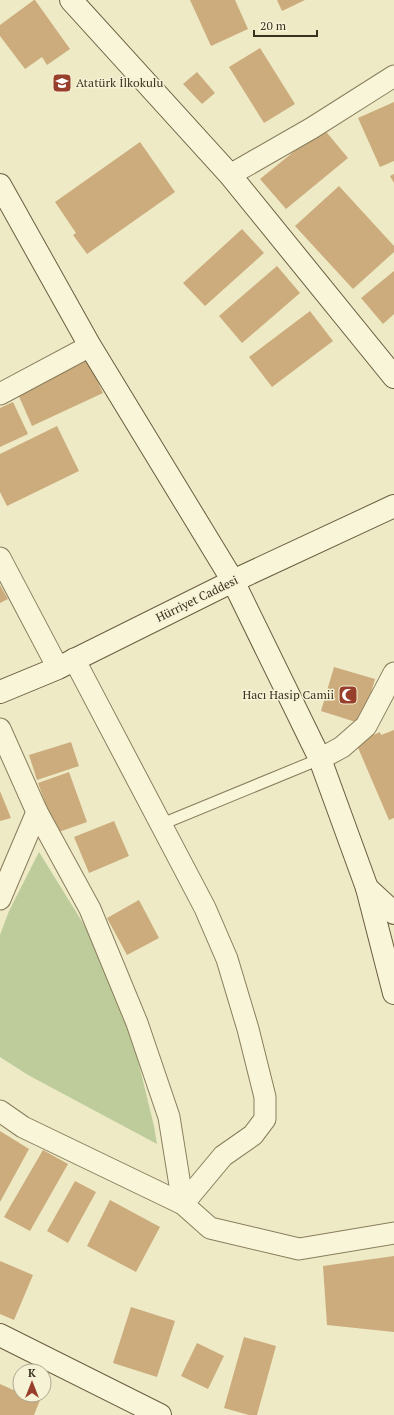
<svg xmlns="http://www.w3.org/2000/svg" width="394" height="1415" font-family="'PT Serif',serif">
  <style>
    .green { fill: #bdcc9a }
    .building { fill: #ccac7c }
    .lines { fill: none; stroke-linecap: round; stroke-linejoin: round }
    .lane-casing { stroke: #897d5c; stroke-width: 13 }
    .street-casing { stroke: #897d5c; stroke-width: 23 }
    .secondary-casing { stroke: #6b5d3f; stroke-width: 24 }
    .lane { stroke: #f9f5d9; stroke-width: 11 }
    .street { stroke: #f9f5d9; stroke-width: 21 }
    .secondary { stroke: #f9f5d9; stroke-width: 22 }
    .labels { text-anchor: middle; stroke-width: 3; stroke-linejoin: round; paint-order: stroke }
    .poi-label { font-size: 12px; fill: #3a311f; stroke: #f6f2d6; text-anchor: start }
    .street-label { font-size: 12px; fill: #3a311f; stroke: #f6f2d6 }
  </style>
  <rect width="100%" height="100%" fill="#eeeac6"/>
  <polygon class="green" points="39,852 99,949 131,1032 154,1126 157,1144 28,1075 0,1057 0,935 9,911"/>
  <g class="building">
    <polygon points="34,0 35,0 70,49 47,65 42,57 25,69 0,36 0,25"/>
    <polygon points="190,0 235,0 248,29 211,46"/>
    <polygon points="277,0 305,0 282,11"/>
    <polygon points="260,48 295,104 264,123 229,67"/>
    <polygon points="197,72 215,93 202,104 183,84"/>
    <polygon points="394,102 394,161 380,167 358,118"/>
    <polygon points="323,128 348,158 286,209 260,179"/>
    <polygon points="140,142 175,192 87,254 73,235 76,233 55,202"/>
    <polygon points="394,174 394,183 390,176"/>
    <polygon points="339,186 394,246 394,252 353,289 295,226"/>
    <polygon points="242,229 264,253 205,306 183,283"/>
    <polygon points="277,266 300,293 242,343 219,316"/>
    <polygon points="394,271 394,314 383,324 361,298"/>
    <polygon points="310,311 333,341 272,387 249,357"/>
    <polygon points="87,359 103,393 32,426 17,392"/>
    <polygon points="13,402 28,434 0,447 0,408"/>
    <polygon points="57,426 79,471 7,506 0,492 0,454"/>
    <polygon points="0,585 8,599 0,603"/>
    <polygon points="334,667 375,679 362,724 321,711"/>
    <polygon points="394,730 394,818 389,820 356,743 380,732 381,735"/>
    <polygon points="71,742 79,766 37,780 29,755"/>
    <polygon points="69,772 87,822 56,833 38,783"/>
    <polygon points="0,791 11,818 0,821"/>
    <polygon points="114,821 129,856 89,873 74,837"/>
    <polygon points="139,900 159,938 127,955 107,918"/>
    <polygon points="0,1131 29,1149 0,1202"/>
    <polygon points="43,1150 68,1164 30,1231 4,1217"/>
    <polygon points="75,1181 96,1192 68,1243 47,1231"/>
    <polygon points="110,1200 160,1227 136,1272 87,1246"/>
    <polygon points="394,1256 394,1332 327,1325 323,1266"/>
    <polygon points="0,1261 33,1275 14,1320 0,1314"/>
    <polygon points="131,1307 175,1321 157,1377 113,1363"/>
    <polygon points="244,1337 276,1346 257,1415 249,1415 224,1408"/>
    <polygon points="197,1343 224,1356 208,1389 181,1376"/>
    <polygon points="0,1384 20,1393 20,1395 26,1395 40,1400 34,1415 0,1415"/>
  </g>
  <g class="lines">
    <defs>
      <polyline id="lane" points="162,824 320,759"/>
      <g id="street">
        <polyline points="230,175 312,128 394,76"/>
        <polyline points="0,394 90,346"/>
        <polyline points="0,558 58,668"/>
        <polyline points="74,659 205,908 227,959 248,1029 265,1097 265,1119 253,1135 223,1156 183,1204"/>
        <polyline points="0,729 37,812 90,909 137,1023 169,1117 183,1204"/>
        <polyline points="320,759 342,747 366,726 394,673"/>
        <polyline points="0,899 37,812"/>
        <polyline points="0,1111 23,1127 183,1204 210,1228 299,1249 394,1233"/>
      </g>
      <g id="secondary">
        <polyline points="71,0 230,175 394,377"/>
        <polyline points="0,185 90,346 233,581 320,759 367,888 394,993"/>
        <polyline points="0,692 58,668 233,581 394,506"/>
        <polyline points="367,888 394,913"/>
        <polyline points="0,1335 160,1415"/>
      </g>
    </defs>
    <use href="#lane" class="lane-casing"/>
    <use href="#street" class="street-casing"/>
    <use href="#secondary" class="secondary-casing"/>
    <use href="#lane" class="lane"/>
    <use href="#street" class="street"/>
    <use href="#secondary" class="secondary"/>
  </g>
  <defs>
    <symbol id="school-square" viewBox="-11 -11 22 22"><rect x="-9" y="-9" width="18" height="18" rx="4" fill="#983f2c" stroke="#f6f2d6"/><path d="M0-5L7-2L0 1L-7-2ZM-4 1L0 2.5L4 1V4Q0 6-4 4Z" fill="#fff"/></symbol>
    <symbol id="mosque-square" viewBox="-11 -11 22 22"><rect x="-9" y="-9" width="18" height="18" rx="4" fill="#983f2c" stroke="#f6f2d6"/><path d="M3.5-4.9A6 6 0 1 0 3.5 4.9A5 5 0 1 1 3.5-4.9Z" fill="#fff"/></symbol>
  </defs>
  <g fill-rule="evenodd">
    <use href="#school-square" x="51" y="72" width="22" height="22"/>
    <use href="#mosque-square" x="337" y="684" width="22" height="22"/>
  </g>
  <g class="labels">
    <g class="poi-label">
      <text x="76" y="87">Atatürk İlkokulu</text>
      <text x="334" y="699" text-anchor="end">Hacı Hasip Camii</text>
    </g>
    <g class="street-label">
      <text transform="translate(197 599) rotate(-26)" y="4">Hürriyet Caddesi</text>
    </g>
  </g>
  <g transform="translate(32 1383)"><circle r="19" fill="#f6f2d6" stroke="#aba58d"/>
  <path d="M0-3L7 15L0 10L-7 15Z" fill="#983f2c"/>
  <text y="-6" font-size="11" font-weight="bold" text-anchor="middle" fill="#3a311f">K</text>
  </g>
  <path d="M254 30v6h63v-6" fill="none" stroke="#3a311f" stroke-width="2"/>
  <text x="260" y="30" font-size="12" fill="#3a311f" stroke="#f6f2d6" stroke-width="3" paint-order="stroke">20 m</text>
</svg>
